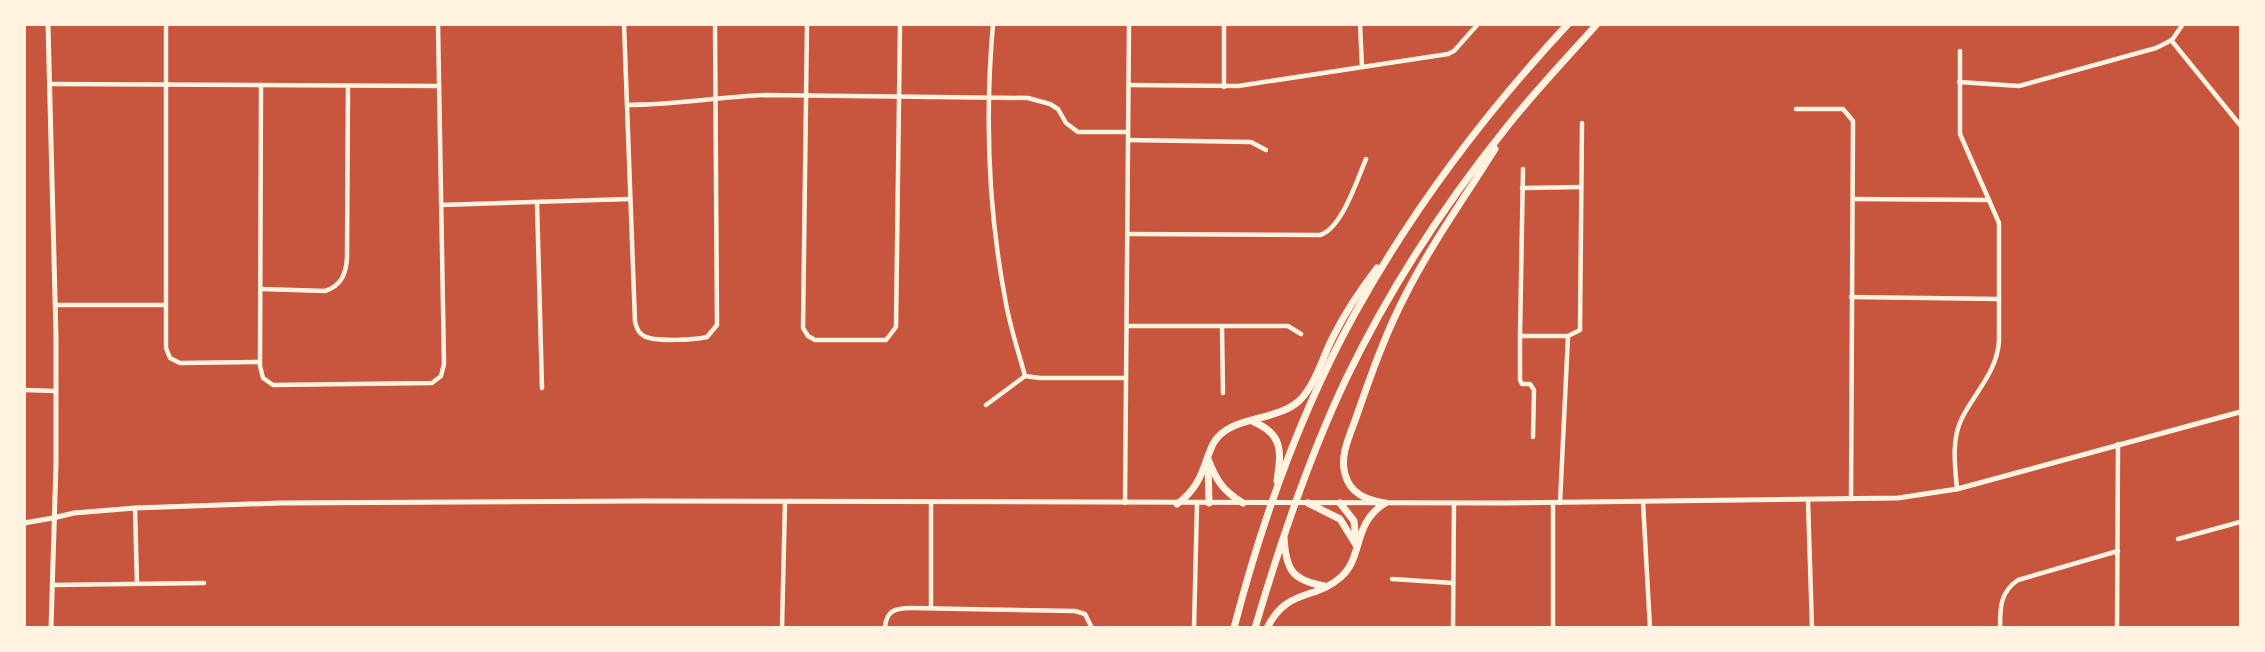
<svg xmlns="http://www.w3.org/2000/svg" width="2265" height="652" font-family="Poppins,sans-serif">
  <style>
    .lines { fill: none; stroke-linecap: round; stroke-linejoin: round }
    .minor { stroke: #fff3e0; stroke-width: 4.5 }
    .tertiary { stroke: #fff3e0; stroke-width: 5 }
    .secondary { stroke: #fff3e0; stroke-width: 5 }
    .trunk { stroke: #fff3e0; stroke-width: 7 }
  </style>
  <rect width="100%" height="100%" fill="#c8553d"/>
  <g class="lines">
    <g class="minor">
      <polyline points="166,24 166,348 170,358 180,363 260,362"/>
      <path d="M624 24 635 322C637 328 638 333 644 336 654 342 694 340 707 337L717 325 715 24"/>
      <polyline points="807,24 803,328 808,336 815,340 886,340 896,327 900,24"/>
      <path d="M993 24C985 115 988 208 1005 298 1009 324 1018 350 1025 376"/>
      <polyline points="1360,24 1362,67"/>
      <polyline points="2171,40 2240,125"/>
      <polyline points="1959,82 2019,86 2156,48 2172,40 2183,24"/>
      <polyline points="50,84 439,86"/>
      <polyline points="261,85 260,366 263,378 273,385 432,383 441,376 444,364 438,24"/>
      <polyline points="1129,85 1238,86 1448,54 1454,51 1478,24"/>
      <polyline points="1224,87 1224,24"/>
      <path d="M627 105C674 105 719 97 766 95L1028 98 1050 104 1058 109 1066 123 1078 132H1128"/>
      <polyline points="1796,109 1843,109 1853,121 1851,499"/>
      <polyline points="1128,140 1251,142 1266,150"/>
      <polyline points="1523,169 1520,336 1568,336 1580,330 1582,123"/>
      <polyline points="1522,188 1581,187"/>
      <polyline points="1853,199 1989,200"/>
      <polyline points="537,202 542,388"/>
      <polyline points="441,205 630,199"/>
      <path d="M1127 234 1320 235C1342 228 1357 180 1366 159"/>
      <path d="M261 289 325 291C341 286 346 274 347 258L348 86"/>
      <polyline points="1851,297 1999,299"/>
      <polyline points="56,305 165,305"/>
      <polyline points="1127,326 1288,326 1301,334"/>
      <polyline points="1222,326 1223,393"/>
      <polyline points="1520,336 1520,380 1522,384 1530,384 1534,390 1533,437"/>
      <polyline points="1025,376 1040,378 1126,378"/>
      <polyline points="24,390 56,391"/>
      <polyline points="986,405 1025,376"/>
      <path d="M1957 489C1955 466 1951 440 1962 418 1975 392 1997 372 1999 341V223L1960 134V51"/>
      <polyline points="1808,500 1812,628"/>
      <polyline points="1643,502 1650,628"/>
      <polyline points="1125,503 1129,24"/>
      <polyline points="1553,503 1553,628"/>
      <polyline points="1560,503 1568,336"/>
      <polyline points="135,508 137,584"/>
      <polyline points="2178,539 2240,522"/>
      <polyline points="1392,579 1453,583"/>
      <polyline points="52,585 204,583"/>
      <polyline points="931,608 931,502"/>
      <polyline points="782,628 785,502"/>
      <path d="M885 628C886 610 896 608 911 608L1075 611 1085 614 1092 628"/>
      <polyline points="1194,628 1197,504"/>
      <polyline points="1453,628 1454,503"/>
      <path d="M2000 628C2000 608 2000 592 2018 580L2118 551"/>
      <polyline points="2117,628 2118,444"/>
    </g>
    <polyline class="tertiary" points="53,518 74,513 135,508 281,503 642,501 1504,503 1898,498 1957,489 2240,412"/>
    <g class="secondary">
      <polyline points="48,24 56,337 56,464 51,628"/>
      <polyline points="24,523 53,518"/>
    </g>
    <g class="trunk">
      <path d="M1254 422C1284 435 1281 452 1277 481"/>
      <path d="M1208 459C1216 480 1223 491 1243 503"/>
      <polyline points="1208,465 1209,503"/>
      <polyline points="1308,503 1340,519 1356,545"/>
      <polyline points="1340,503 1354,521 1356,541"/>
      <path d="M1385 503C1367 500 1350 494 1345 474 1339 454 1352 431 1358 412 1372 372 1386 332 1406 294 1432 243 1465 197 1495 149"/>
      <path d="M1177 504C1195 491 1201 477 1208 456 1211 449 1212 443 1218 437 1237 416 1276 421 1299 401 1316 385 1323 355 1334 335 1346 311 1361 289 1377 268"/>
      <path d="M1284 538C1286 570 1292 580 1324 586"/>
      <path d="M1234 628C1262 520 1300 413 1354 315 1412 210 1486 112 1568 24"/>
      <path d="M1255 628C1280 543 1308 459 1346 379 1389 290 1444 205 1506 128 1534 92 1566 59 1597 24"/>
      <path d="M1267 628C1288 587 1314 601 1341 577 1364 556 1352 524 1385 503"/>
    </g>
  </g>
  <rect width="2265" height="652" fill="none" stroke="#fff3e0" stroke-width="52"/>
</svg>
